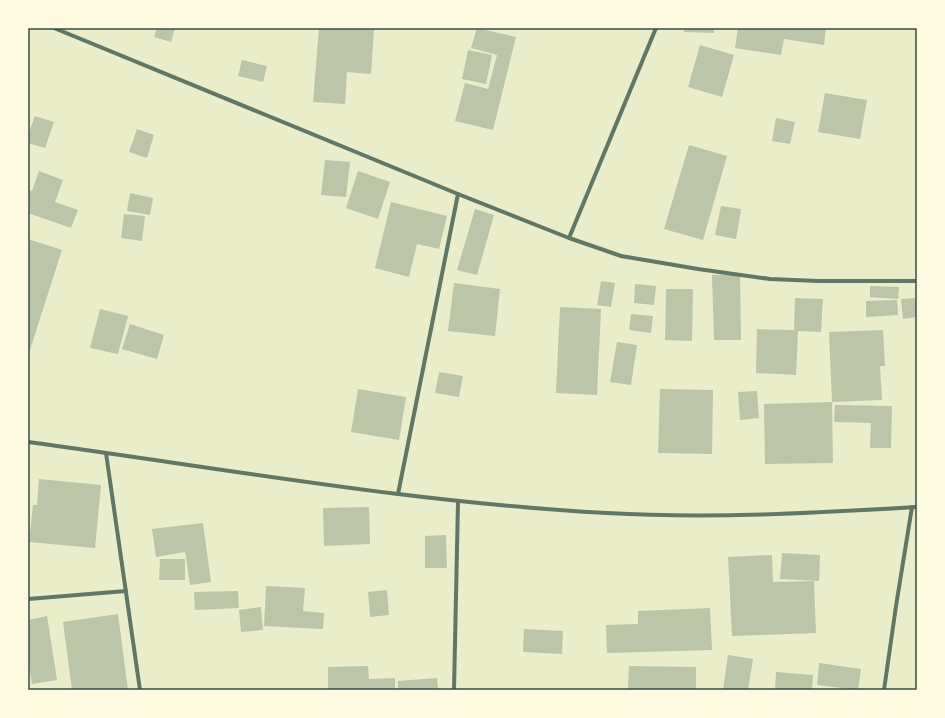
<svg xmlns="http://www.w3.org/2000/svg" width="945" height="718" font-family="'Work Sans',sans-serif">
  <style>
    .building { fill: #bcc5a7 }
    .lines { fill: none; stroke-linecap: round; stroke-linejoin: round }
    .minor { stroke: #617663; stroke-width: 4 }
    .neatline { fill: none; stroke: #344e41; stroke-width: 1.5 }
  </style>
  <rect width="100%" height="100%" fill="#e9edc9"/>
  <g class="building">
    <polygon points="157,28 175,28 171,42 154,37"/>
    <polygon points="319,28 374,28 371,74 347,72 345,104 313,102"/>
    <polygon points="477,28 516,37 493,130 455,121 465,83 488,89 497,55 471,48"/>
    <polygon points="685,28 714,28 714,33 684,32"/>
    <polygon points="738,28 826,28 824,45 784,39 781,55 735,48"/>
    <polygon points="700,45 734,55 722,97 688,87"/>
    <polygon points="468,50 492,55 486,84 462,79"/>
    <polygon points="242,60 267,66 263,82 238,76"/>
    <polygon points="825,93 867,100 860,139 818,132"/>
    <polygon points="35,116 54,122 45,148 28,143 28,135"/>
    <polygon points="776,118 795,122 790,144 772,141"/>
    <polygon points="137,129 154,135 147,158 129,152"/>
    <polygon points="689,145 727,156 703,240 664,229"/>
    <polygon points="325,160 350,162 346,197 321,195"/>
    <polygon points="39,171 63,180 55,202 78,210 71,228 28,213 28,190 32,191"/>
    <polygon points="358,171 390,182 378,219 346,208"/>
    <polygon points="130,193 153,198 150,215 127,211"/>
    <polygon points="391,202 447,216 439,249 417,244 409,277 375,268"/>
    <polygon points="721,206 741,209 736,239 715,235"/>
    <polygon points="475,209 494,215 477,275 457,270"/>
    <polygon points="124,214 145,216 142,241 121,238"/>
    <polygon points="28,239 62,250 28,356"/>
    <polygon points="740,274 741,340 714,340 712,275"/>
    <polygon points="601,281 615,283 611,307 597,305"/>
    <polygon points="454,283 500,289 495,336 448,331"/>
    <polygon points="635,284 656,286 654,305 634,303"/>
    <polygon points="870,286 899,287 898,299 870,297"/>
    <polygon points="666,289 693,289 692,341 665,340"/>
    <polygon points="795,298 823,299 821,332 798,331 796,375 756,373 757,329 794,330"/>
    <polygon points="917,298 917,317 903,319 901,299"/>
    <polygon points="897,300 898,315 866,317 866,301"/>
    <polygon points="560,307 601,309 597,395 556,393"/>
    <polygon points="100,309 128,316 118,354 90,348"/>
    <polygon points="631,314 653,316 651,333 629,330"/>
    <polygon points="130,324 164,335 157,359 122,349"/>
    <polygon points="883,330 885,366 880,366 882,400 832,402 829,332"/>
    <polygon points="617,342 637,345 631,385 610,382"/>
    <polygon points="439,372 463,376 459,397 435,393"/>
    <polygon points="358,389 406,397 399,440 351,432"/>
    <polygon points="660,389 713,390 712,454 658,453"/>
    <polygon points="757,391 759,418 740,420 738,392"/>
    <polygon points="832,402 833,463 765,464 764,404"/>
    <polygon points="835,405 892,406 891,448 870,448 871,423 834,422"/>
    <polygon points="39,479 101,485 95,548 29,542 33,505 37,505"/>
    <polygon points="369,507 370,544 324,546 323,508"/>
    <polygon points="203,523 211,582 190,585 185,552 156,557 152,529"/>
    <polygon points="446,535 447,568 425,568 425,536"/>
    <polygon points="782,553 820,555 819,581 780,579"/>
    <polygon points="772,555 773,582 814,581 816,633 732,636 728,557"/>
    <polygon points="160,559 185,559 185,580 159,580"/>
    <polygon points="266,586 305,588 303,611 324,613 323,629 264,626"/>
    <polygon points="387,590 389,615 370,617 368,592"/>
    <polygon points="238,591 239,608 195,610 194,592"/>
    <polygon points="261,607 263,630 241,632 239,610"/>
    <polygon points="710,608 712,650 607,653 606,625 638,624 638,611"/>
    <polygon points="118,614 128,690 72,690 63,622"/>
    <polygon points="47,616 57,680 32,684 28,660 28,620"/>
    <polygon points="524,629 563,631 562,654 523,652"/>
    <polygon points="728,655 753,659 748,690 723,690"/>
    <polygon points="819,663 861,669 858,690 817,685"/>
    <polygon points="368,666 369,679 395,678 395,690 328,690 328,667"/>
    <polygon points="629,666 696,667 696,690 628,690"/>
    <polygon points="776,672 813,675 812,690 775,690"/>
    <polygon points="437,678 438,690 398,690 398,681"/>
  </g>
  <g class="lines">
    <g class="minor">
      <polyline points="54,28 458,194 569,238 621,256 698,269 770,279 818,281 917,281"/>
      <polyline points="569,238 656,28"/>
      <path d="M28 442C221 468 413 503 607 513 710 519 814 513 917 507"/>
      <polyline points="106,453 140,690"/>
      <polyline points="398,494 458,194"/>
      <polyline points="28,599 126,591"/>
      <polyline points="454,690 458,502"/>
      <polyline points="884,690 896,606 912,507"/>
    </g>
  </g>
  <rect width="945" height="718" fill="none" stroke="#fefae0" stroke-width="58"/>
  <rect x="29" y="29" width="887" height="660" class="neatline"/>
</svg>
